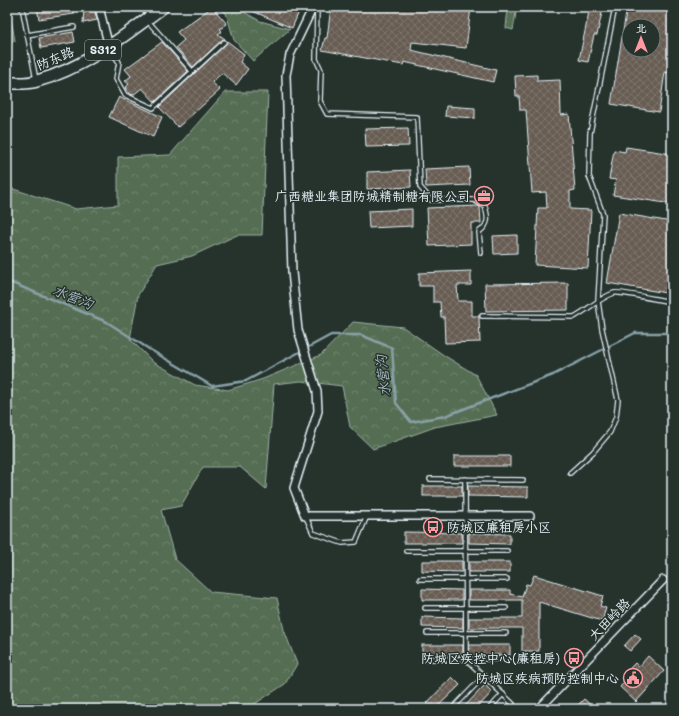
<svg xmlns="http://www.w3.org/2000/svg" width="679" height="716" font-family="Mali,'LXGW WenKai TC',sans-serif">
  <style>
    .grass { fill: url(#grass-dots); stroke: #9eb0a6 }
    .forest { fill: url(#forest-crowns); stroke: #9eb0a6 }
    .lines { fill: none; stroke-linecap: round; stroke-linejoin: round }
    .stream { stroke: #89a1a7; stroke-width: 2.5 }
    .building { fill: url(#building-cross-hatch); stroke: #e8f1f8; fill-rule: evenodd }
    .service-casing { stroke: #e8f1f8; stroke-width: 6 }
    .minor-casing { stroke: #e8f1f8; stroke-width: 10 }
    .primary-casing { stroke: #e8f1f8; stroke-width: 14 }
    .service { stroke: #26332d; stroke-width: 3.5 }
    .minor { stroke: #26332d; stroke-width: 7 }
    .primary { stroke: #26332d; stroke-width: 11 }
    .labels { text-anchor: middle; stroke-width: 3; stroke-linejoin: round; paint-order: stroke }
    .shield { fill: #26332d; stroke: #aeb8bb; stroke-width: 1 }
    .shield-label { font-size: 12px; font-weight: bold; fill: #e8f1f8 }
    .street-label { font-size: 13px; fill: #e8f1f8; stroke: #26332d }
    .poi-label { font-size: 13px; fill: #e8f1f8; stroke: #26332d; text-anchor: end }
    .water-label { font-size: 14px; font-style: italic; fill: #a9bcc2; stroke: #26332d }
  </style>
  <defs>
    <pattern id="grass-dots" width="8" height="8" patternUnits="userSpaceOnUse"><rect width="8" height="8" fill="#556e53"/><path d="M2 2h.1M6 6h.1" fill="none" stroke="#6d836c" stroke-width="1.8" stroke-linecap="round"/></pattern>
    <pattern id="forest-crowns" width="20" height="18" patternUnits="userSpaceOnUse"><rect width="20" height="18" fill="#556e53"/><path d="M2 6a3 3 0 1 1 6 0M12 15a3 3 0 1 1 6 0" fill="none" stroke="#6d836c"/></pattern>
    <pattern id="building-cross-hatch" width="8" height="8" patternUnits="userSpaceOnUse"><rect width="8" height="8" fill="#675d52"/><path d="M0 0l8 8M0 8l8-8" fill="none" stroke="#7d756c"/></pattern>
  </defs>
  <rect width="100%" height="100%" fill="#26332d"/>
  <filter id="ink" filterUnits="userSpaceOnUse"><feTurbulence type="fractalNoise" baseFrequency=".025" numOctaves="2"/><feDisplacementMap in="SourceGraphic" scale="8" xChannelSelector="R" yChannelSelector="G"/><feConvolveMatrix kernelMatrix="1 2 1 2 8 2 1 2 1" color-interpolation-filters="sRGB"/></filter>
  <g filter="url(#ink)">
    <polygon class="grass" points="7,7 9,7 15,41 7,43"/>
    <g class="forest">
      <polygon points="217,7 235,7 260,21 290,29 253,61 234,40 226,13"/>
      <polygon points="508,7 517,7 513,30 506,28"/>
      <polygon points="225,92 268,92 262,235 237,235 192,256 157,264 138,295 130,339 153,362 195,385 228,390 263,379 321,355 353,322 403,327 445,356 476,375 497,415 435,427 373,449 350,427 342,386 301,381 274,384 266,489 240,467 203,467 181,506 161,510 175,559 211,592 277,598 284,630 297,664 285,684 247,709 7,709 7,187 76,209 118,205 118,157 170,155"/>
    </g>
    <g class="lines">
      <polyline class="stream" points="7,281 107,322 149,349 212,386 246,381 331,335 361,335 392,348 396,403 411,422 445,416 553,375 635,333 672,333"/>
    </g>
    <g class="building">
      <polygon points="37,7 73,7 74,14 39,19"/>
      <polygon points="94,7 97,20 83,23 84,9"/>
      <polygon points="212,7 227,24 220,29 222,31 218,34 225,39 222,40 193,67 176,47 184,40 177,32"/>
      <polygon points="243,7 301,7 292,28"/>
      <polygon points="331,7 471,7 466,48 412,42 411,50 496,70 493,82 404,62 403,65 322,50 325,38 327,38"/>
      <polygon points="590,7 603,8 597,35 594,35 588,62 579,60"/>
      <path d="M627 7H663L672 8V31L669 47 672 48V74L665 72 659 112 611 104ZM629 26H653V50H629Z"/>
      <polygon points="73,32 75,42 41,48 39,38"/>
      <polygon points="227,41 244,54 240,62 248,69 236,85 222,73 212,82 220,90 178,127 159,107 226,44"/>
      <polygon points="162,42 188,71 155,102 142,88 133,95 130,94 125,88 129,84 125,81 131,76 125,69"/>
      <polygon points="537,75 537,81 560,80 561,115 569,114 575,190 570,191 570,209 591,210 588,268 535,265 538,208 547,208 546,192 532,193 526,110 520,110 519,96 516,96 515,76"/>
      <polygon points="119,97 162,117 153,137 109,117"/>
      <polygon points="446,106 475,108 475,118 445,116"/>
      <polygon points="408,128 409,146 366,147 365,129"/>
      <polygon points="626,147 672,154 672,204 613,195 616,180 609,179 614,150 625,152"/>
      <polygon points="469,167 470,185 426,187 425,169"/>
      <polygon points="410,170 411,187 367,189 367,172"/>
      <polygon points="478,206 480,207 481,223 471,223 471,244 429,246 427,208"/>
      <polygon points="412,209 412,226 369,228 368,211"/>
      <polygon points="619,213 672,222 672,294 607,283"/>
      <polygon points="517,235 517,253 494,254 493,236"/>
      <polygon points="471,271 471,285 457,285 458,301 472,301 472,316 479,316 479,318 480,342 445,343 444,317 441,317 440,302 433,302 433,286 419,286 419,273"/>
      <polygon points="568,283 568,310 486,311 485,284"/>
      <rect x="454" y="456" width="56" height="10"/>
      <rect x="423" y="486" width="39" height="10"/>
      <polygon points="468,486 528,487 528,497 468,496"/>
      <polygon points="404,532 462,533 462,543 404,543"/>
      <polygon points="469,533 510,534 510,544 469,543"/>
      <polygon points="422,561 462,561 462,572 422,571"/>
      <rect x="469" y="562" width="41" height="10"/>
      <polygon points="534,575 603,596 600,606 606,608 602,621 539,602 539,651 522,651 522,628 469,628 469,618 522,618 522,600 469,600 469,590 510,590 510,594 522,597 526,584 530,585"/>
      <polygon points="422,589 462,590 462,600 422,600"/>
      <polygon points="422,617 463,618 463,628 422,627"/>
      <polygon points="635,634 641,639 630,651 624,646"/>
      <rect x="422" y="645" width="41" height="10"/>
      <rect x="469" y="645" width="41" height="10"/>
      <polygon points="648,656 664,671 636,702 620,687 629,677 625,673 635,663 639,667"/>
      <polygon points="452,677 460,685 435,709 431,709 426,704"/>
      <polygon points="485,685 492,692 476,709 462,709"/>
      <polygon points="584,699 595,709 574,709"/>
    </g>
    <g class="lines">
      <defs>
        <g id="service">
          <polyline points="22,7 36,80"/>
          <path d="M317 7 316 59 321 70 320 101 327 114 417 117 420 187 431 200H474L485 206C488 217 490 224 479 232L481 253"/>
          <polyline points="147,20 192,71"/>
          <polyline points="27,35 74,27"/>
          <polyline points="109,48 119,62 116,79 125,95 153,108 224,42"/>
          <path d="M482 316 574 317C588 310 599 298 614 293 619 291 663 301 672 302"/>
          <polyline points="570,473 593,452 610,432 616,417 618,400 602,329 598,301 603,214 589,176 590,133 615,7"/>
          <polyline points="430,479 523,480"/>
          <polyline points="465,479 466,659 513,704"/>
          <polyline points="306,517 313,533 342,543 356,542 367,516"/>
          <polyline points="406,551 507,551"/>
          <polyline points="420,579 507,579"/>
          <polyline points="425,608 506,608"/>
          <polyline points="427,633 506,633"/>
          <polyline points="425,659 508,659"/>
          <polyline points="452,709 484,676"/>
          <polyline points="489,709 503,694"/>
        </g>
        <g id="minor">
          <polyline points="99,7 109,47"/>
          <polyline points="313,7 290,55 286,75 292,272 298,330 317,391 318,411 294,488 305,516 530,516"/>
          <polyline points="539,709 663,580"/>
        </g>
        <path id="primary" d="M7 83C17 83 28 84 37 81 85 68 124 36 163 7"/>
      </defs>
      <use href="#service" class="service-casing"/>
      <use href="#minor" class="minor-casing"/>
      <use href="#primary" class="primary-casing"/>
      <use href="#service" class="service"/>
      <use href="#minor" class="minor"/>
      <use href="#primary" class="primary"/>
    </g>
  </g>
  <defs>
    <symbol id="office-ring" viewBox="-11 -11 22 22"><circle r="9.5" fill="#26332d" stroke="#ff9aa2" stroke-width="1.5"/><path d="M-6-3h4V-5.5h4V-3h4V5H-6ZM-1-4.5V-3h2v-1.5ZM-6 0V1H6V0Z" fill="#ff9aa2"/></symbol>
    <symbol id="bus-ring" viewBox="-11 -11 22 22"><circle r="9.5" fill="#26332d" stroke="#ff9aa2" stroke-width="1.5"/><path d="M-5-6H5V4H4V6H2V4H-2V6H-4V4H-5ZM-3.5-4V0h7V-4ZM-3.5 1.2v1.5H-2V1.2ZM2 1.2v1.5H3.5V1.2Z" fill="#ff9aa2"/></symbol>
    <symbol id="civic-ring" viewBox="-11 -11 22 22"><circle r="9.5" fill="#26332d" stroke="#ff9aa2" stroke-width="1.5"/><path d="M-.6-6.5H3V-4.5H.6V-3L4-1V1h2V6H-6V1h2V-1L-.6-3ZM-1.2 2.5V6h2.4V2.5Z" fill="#ff9aa2"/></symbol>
  </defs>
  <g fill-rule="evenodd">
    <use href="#office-ring" x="473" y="185" width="22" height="22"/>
    <use href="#bus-ring" x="422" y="516" width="22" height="22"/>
    <use href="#bus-ring" x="563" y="647" width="22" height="22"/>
    <use href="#civic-ring" x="622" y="667" width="22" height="22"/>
  </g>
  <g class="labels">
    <rect class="shield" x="85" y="40" width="36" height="20" rx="3"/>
    <g class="shield-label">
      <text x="103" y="54">S312</text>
    </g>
    <g class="street-label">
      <text transform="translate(55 58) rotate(-23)" y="5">防东路</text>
      <text transform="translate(609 619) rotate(-46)" y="5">大田岭路</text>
    </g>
    <g class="poi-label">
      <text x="470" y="201">广西糖业集团防城精制糖有限公司</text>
      <text x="447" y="532" text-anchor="start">防城区廉租房小区</text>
      <text x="560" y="663">防城区疾控中心(廉租房)</text>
      <text x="619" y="683">防城区疾病预防控制中心</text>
    </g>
    <g class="water-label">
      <text transform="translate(73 297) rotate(22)" y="5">水营沟</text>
      <text transform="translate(383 376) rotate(-96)" y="5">水营沟</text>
    </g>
  </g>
  <rect width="679" height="716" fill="none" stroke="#26332d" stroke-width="24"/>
  <rect x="12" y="12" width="655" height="692" fill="none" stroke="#e8f1f8" stroke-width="1.5" filter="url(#ink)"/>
  <g transform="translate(641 38)"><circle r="19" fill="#26332d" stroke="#747f7e"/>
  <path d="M0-3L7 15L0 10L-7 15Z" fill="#ff9aa2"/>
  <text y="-6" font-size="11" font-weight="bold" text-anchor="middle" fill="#e8f1f8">北</text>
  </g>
</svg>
